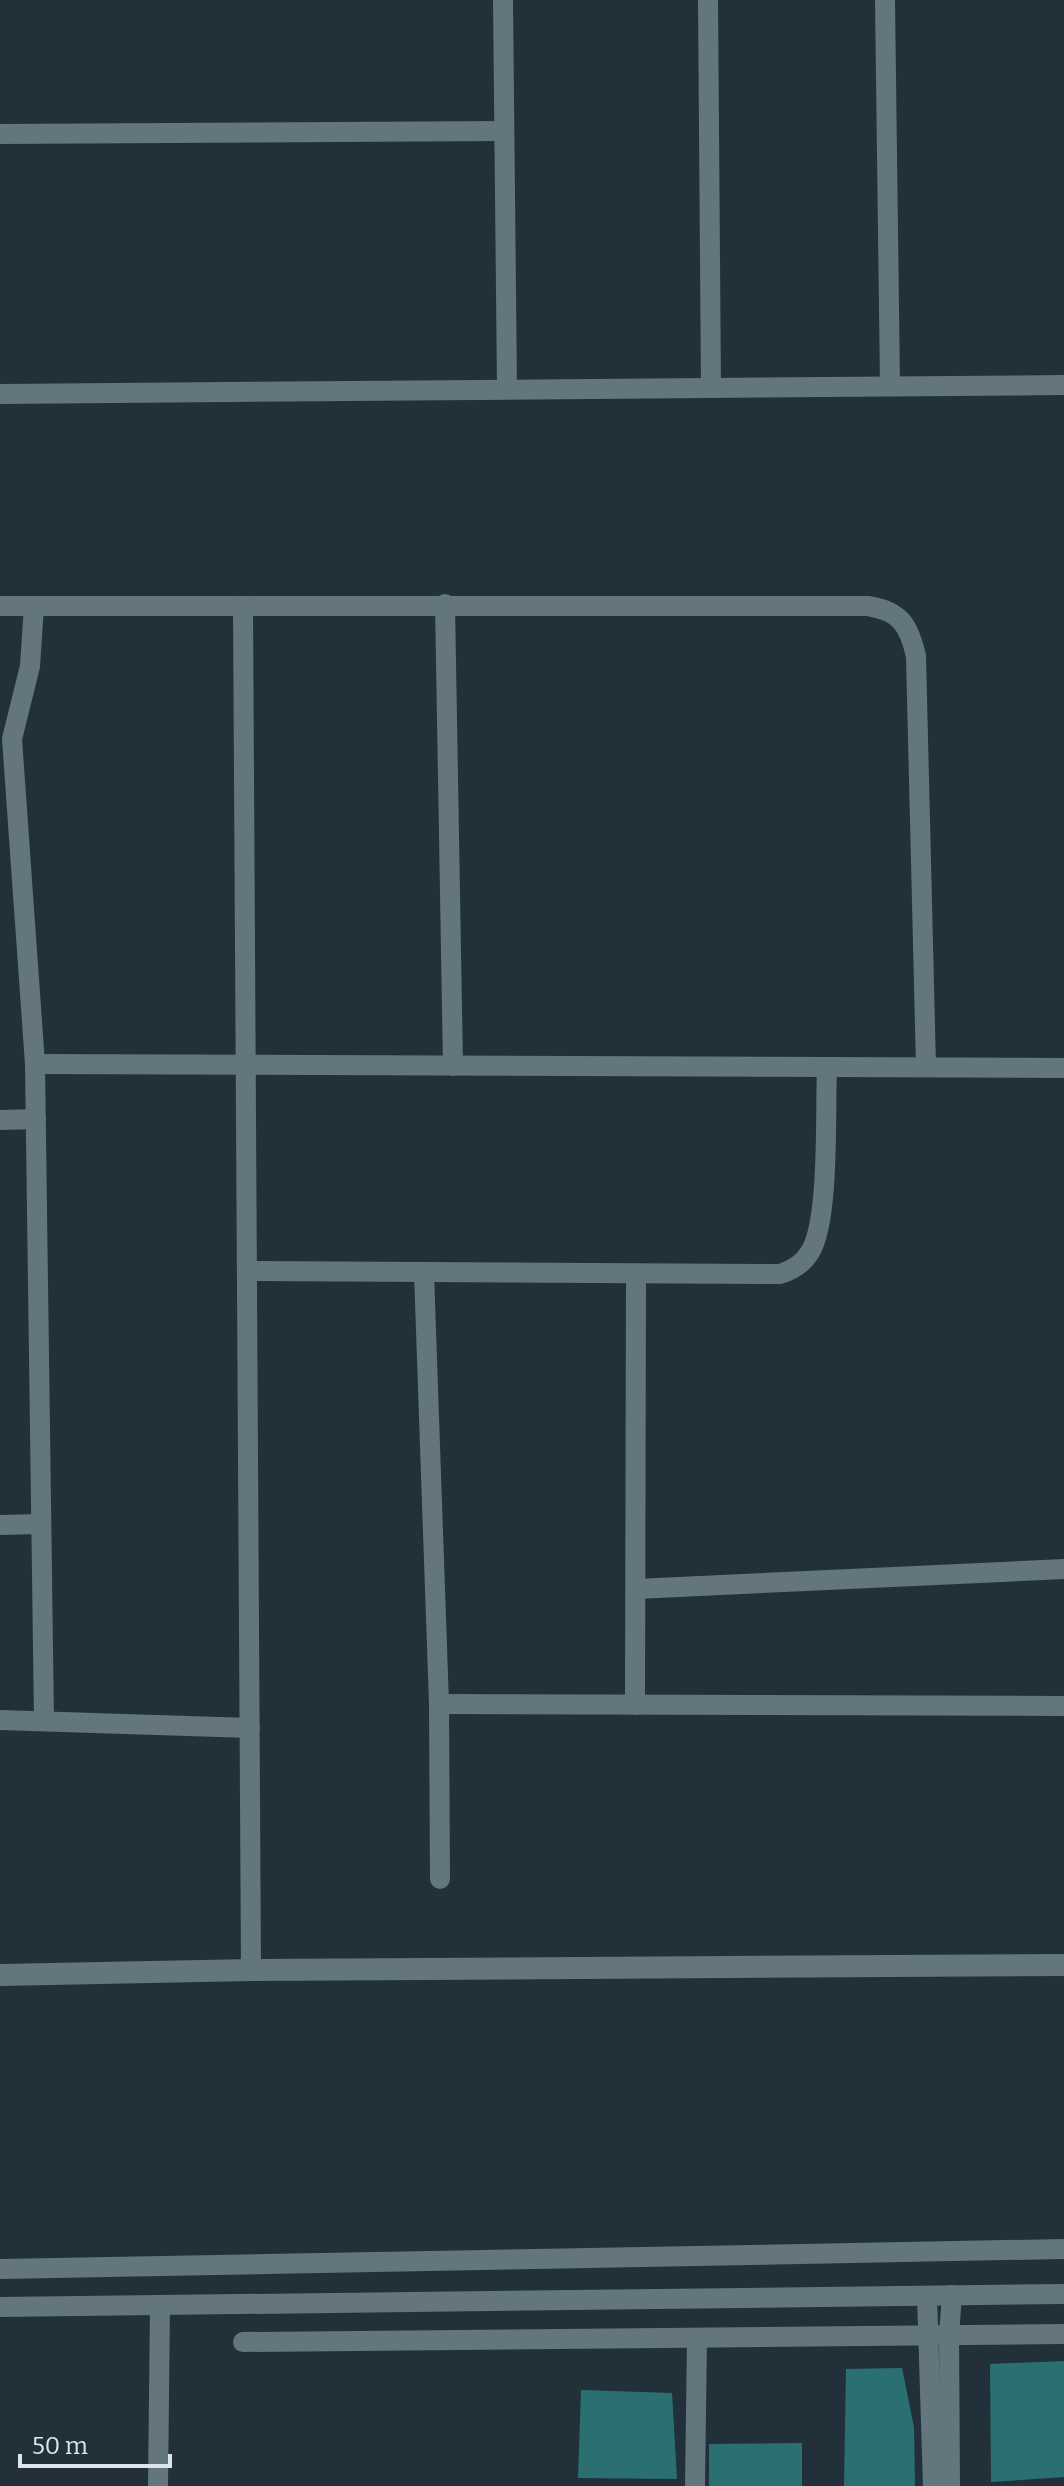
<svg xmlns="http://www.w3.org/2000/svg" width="1064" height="2486" font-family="Bitter,serif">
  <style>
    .building { fill: #2a7073 }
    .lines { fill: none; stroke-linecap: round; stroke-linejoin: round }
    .minor { stroke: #63757d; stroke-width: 20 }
    .tertiary { stroke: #63757d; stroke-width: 22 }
  </style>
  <rect width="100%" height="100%" fill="#223139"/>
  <g class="building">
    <polygon points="1064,2361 1064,2477 991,2482 990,2364"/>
    <polygon points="902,2368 914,2427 915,2486 844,2486 846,2369"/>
    <polygon points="581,2390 672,2393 677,2479 578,2478"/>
    <polygon points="802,2443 802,2486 709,2486 709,2444"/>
  </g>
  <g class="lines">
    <g class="minor">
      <polyline points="503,0 507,389"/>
      <polyline points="708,0 711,388"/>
      <polyline points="885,0 890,386"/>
      <polyline points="0,134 504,131"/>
      <polyline points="0,394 1064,385"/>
      <polyline points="445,604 453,1066"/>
      <path d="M0 606H868C901 611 909 626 916 656L926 1067"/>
      <polyline points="34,606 30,666 12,739 35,1064 44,1721"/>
      <polyline points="243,606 251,1970"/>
      <polyline points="35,1064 1064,1068"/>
      <polyline points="0,1120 36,1119"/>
      <path d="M247 1271 780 1274C793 1270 803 1264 810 1252 830 1221 825 1108 827 1067"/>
      <polyline points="424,1273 439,1704 440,1879"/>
      <polyline points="0,1525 41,1524"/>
      <polyline points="636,1589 1064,1569"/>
      <polyline points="439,1704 1064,1706"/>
      <polyline points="635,1705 636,1275"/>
      <polyline points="0,1720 250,1728"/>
      <polyline points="0,2269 1064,2249"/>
      <polyline points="927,2296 933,2486"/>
      <polyline points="0,2307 1064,2294"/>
      <polyline points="243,2342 1064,2334"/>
      <polyline points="158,2486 160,2305"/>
      <polyline points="695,2486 697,2338"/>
      <polyline points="950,2486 949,2335 952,2295"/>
    </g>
    <polyline class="tertiary" points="0,1975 251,1970 1064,1965"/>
  </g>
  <path d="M20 2454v12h150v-12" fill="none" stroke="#dce5ea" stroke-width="4"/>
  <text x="32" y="2454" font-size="24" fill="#dce5ea" stroke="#223139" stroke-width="6" paint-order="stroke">50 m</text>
</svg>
